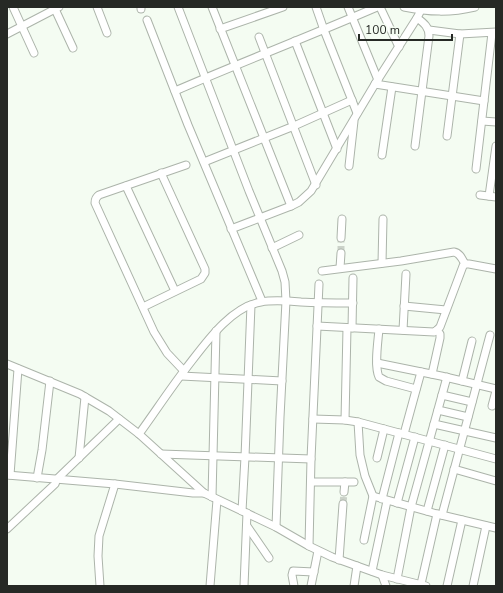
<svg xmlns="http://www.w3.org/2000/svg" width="503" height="593" font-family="'Nunito Sans',sans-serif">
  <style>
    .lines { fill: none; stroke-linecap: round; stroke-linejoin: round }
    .minor-tunnel { stroke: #cbd2c9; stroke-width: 7; stroke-dasharray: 7 3.5; stroke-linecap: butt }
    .minor-casing { stroke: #acb4aa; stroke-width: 9 }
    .minor { stroke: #fff; stroke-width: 7 }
  </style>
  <rect width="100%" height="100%" fill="#f4fcf2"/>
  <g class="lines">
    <g class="minor-tunnel">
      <polyline points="341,253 341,238"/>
      <polyline points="343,504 344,492"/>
    </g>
    <defs>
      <g id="minor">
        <polyline points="13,7 34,53"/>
        <polyline points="54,7 73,48"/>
        <polyline points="97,7 107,33"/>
        <polyline points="141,7 141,9"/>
        <polyline points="178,7 249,191 282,271 285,282 286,301 280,417 276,527"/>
        <polyline points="212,7 291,206"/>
        <polyline points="316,7 324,30 357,113"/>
        <polyline points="348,7 378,80"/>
        <polyline points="380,7 399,47"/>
        <path d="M404 7C429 12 450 13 475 7"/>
        <polyline points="147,20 188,125 262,301"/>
        <polyline points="220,29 283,7"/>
        <polyline points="429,30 460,34 496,32"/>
        <polyline points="7,34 59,7"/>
        <polyline points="259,37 316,185"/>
        <polyline points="295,41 337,149"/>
        <polyline points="375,84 484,101"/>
        <path d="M175 91C242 62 310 36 377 7"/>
        <polyline points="482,121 496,122"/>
        <polyline points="447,136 460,34"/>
        <path d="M415 146 429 36C429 27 424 23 417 18"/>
        <polyline points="382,155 392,87"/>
        <polyline points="204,162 294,126 352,100"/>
        <polyline points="349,166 354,121"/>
        <polyline points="476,169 492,33"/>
        <polyline points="126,186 175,291"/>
        <polyline points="480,195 496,197"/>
        <polyline points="489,196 496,146"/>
        <polyline points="231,229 291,206 299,202 311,191 375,84 417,18 421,10 422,7"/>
        <polyline points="341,238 342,219"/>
        <polyline points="272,248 299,235"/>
        <polyline points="382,263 383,219"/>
        <polyline points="340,268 341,253"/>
        <path d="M322 271 401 261 454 252C460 253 462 259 465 264"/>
        <polyline points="404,306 446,310"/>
        <polyline points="143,307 201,279 205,273 205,269 161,173"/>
        <polyline points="317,326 434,332 437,330 440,327 463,266 465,264 469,264 496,269"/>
        <polyline points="352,328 353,278"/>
        <path d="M379 329C378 342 374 366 379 377L386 381 416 389"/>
        <polyline points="403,330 406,274"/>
        <polyline points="377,363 441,376 496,389"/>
        <polyline points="7,364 80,394 109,411 139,434 204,493 276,527 309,546 332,557 382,575 426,586"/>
        <path d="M184 371 167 353 154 332 95 203C95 199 96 197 99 195L186 165"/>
        <polyline points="432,374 440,338 440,334 437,330"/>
        <polyline points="181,376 282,381"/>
        <polyline points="462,381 472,341"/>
        <polyline points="442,395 472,402"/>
        <polyline points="492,406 496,391"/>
        <polyline points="438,410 468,417"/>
        <polyline points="313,419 345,420 358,422 496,459"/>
        <polyline points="345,420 347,328"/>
        <polyline points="358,422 360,455 365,476 373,496 437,514 496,528"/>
        <polyline points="434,424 496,438"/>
        <path d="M139 434C155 412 170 389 187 367 205 344 230 307 261 302 272 300 289 301 301 302 318 303 335 303 353 303"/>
        <polyline points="404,434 421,372"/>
        <polyline points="161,454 311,459"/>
        <polyline points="79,458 85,397"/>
        <polyline points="377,458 384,429"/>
        <polyline points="454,469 496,481"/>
        <polyline points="7,475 115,484 193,493 204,493"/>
        <polyline points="10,475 18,369"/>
        <polyline points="37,478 42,450 50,381"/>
        <polyline points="311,482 354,482"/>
        <polyline points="344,492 345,482"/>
        <polyline points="212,497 213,456 216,331"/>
        <polyline points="382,499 399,433"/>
        <polyline points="397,503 415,437"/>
        <polyline points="242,511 245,457 251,305"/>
        <polyline points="427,511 445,445"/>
        <polyline points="442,515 490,335"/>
        <polyline points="247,526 269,558"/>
        <polyline points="7,529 55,484 57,479 119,419"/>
        <polyline points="364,540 373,496"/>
        <polyline points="309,546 311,459 319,284"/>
        <polyline points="339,560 343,504"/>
        <polyline points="372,571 387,501"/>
        <polyline points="382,575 386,586"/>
        <polyline points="397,579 411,507 447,377"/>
        <polyline points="421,584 437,514"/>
        <polyline points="100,586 98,556 99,536 115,484"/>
        <polyline points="210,586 217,500"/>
        <polyline points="244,586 247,513"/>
        <polyline points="294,586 292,575 293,571 314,572"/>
        <polyline points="311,586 318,551"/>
        <polyline points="354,586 357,566"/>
        <polyline points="447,586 462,520"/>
        <polyline points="473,586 486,526"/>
      </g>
    </defs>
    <use href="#minor" class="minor-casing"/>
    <use href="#minor" class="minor"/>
  </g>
  <rect width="503" height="593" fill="none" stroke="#262925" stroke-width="16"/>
  <path d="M359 34v6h93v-6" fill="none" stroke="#262925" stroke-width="2"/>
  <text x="365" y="34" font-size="12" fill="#262925" stroke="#f4fcf2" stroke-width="3" paint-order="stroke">100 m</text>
</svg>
